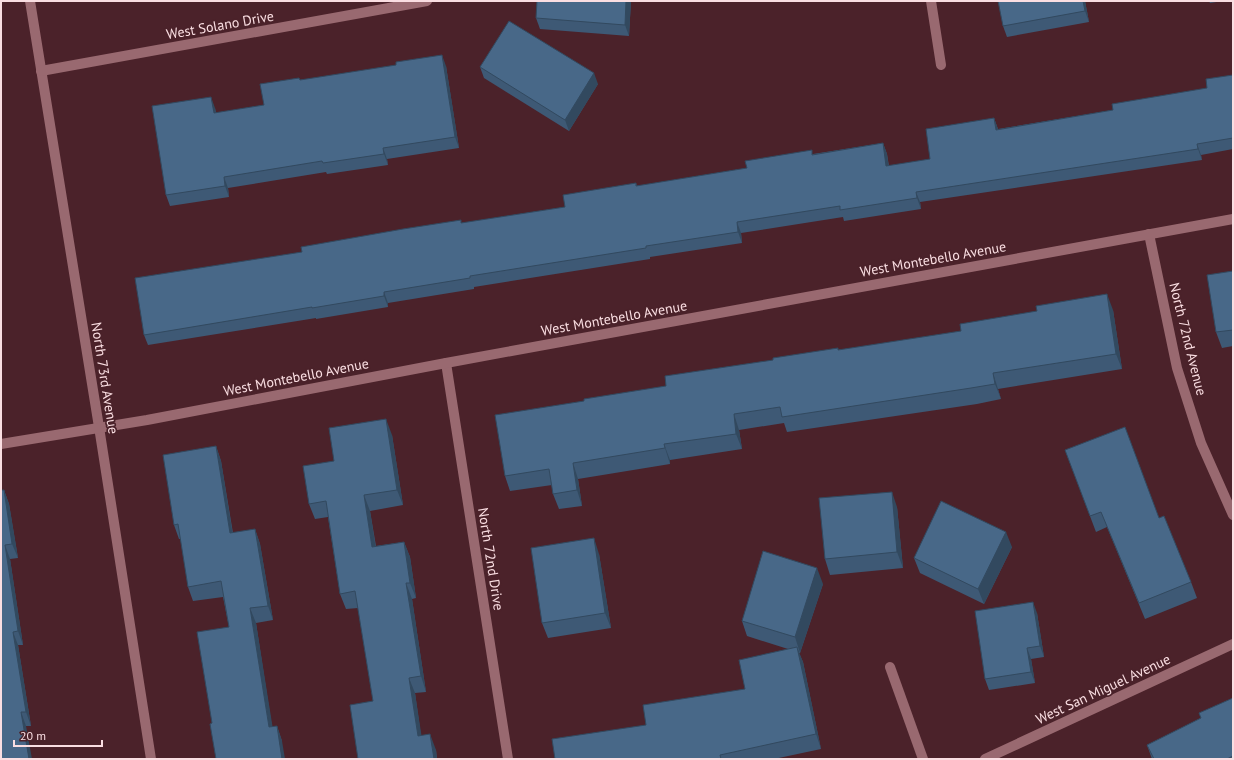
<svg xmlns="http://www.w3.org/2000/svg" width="1234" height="760" font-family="'PT Sans',sans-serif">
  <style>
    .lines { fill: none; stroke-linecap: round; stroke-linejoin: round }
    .minor { stroke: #996970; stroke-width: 10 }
    .wall { fill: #3e5975 }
    .shaded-wall { fill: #32495f }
    .building { fill: #486888; stroke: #32495f }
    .labels { text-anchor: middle; stroke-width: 3.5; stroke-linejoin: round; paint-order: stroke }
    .street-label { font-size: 14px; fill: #fadee2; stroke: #4b222a }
  </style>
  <rect width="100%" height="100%" fill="#4b222a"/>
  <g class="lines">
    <g class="minor">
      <polyline points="30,1 99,427 151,759"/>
      <polyline points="931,1 941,65"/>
      <polyline points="41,71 427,1"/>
      <polyline points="1149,234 1177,368 1201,443 1233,515"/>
      <polyline points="446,363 508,759"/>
      <polyline points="1,444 147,420 446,363 1233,219"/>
      <polyline points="890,667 923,759"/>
      <polyline points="985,759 1233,644"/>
    </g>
  </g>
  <g class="wall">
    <polygon points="631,1 629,36 540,29 536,18"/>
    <polygon points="1085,1 1089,22 1007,37 1003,26"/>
    <polygon points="1209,1 1223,1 1210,3"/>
    <polygon points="446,66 459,148 387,159 388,165 327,174 326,172 228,188 229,197 170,206 166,195 215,108 216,113 264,105 300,80"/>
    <polygon points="480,67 598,84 569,131 484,78"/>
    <polygon points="1233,75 1233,149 1201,155 1202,160 920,202 921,209 844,221 843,217 741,233 742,243 650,257 650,259 474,287 474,289 388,303 388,307 316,319 316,318 148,345 144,335 302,252 462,223 565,207 636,183 637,186 747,168 813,154 883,143 887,154 889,166 930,159 994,118 998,129 1113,110 1207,88"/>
    <polygon points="1233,271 1233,346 1222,348 1216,332"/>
    <polygon points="1113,310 1122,369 998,389 1001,399 977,404 787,432 784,423 739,430 742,449 670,460 670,464 578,479 582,506 559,509 553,494 552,485 510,491 505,476 584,401 666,386 838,350"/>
    <polygon points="392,435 403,505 370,511 376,546 404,542 410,557 416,598 412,599 426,692 415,693 421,736 436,750 437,759 358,759 373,701 358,608 346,609 340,594 328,517 315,519 309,504 334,461"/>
    <polygon points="216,446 221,461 233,533 255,529 260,544 273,620 256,623 272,727 277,726 282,741 212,723 229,627 223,597 193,601 188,587 181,539 179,539 174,525"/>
    <polygon points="1065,450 1159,518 1191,582 1197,598 1145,619 1107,527 1096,532"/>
    <polygon points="4,490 9,504 18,558 10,559 23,645 18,645 31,726 26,726 1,759"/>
    <polygon points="897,507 903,568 830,575 825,559"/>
    <polygon points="1012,547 984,604 920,573 914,558"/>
    <polygon points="599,554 611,628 548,638 542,623"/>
    <polygon points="823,584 800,653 799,653 803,662 821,749 774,759 555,759 646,725 745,689 788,649 747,636 742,621"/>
    <polygon points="1037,613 1044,657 1031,659 1035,683 989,690 985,679"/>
    <polygon points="1233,698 1233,759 1152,759 1147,745 1201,718 1199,713"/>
  </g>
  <g class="shaded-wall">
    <polygon points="626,1 631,1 629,36 625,25"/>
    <polygon points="1083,1 1085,1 1089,22 1085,11"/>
    <polygon points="442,55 446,66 459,148 455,137"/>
    <polygon points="594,73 598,84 569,131 565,120"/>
    <polygon points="211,97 215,108 218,124 214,113"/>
    <polygon points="994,118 998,129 996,130"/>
    <polygon points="883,143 887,154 890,177 886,166"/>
    <polygon points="1197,144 1201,155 1202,160 1198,149"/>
    <polygon points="383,148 387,159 388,165 384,154"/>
    <polygon points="224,177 228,188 229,197 225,186"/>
    <polygon points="916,192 920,202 921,209 917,198"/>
    <polygon points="737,222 741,233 742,243 738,232"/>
    <polygon points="384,292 388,303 388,307 384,296"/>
    <polygon points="1107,294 1113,310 1122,369 1116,354"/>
    <polygon points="993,373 998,389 1001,399 995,384"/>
    <polygon points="734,414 739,430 742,449 736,434"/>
    <polygon points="386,419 392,435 403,505 397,490"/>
    <polygon points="664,444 670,460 670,464 665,448"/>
    <polygon points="216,446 221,461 235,548 230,533"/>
    <polygon points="573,463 578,479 582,506 577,490"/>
    <polygon points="4,490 9,504 18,558 12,544"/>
    <polygon points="892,492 897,507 903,568 897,552"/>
    <polygon points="364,495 370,511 378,562 372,547"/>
    <polygon points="255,529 260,544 273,620 268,606"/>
    <polygon points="1006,532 1012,547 984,604 978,589"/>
    <polygon points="594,538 599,554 611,628 605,613"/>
    <polygon points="404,542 410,557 416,598 410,583"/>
    <polygon points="5,545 10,559 23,645 18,631"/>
    <polygon points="817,568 823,584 800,653 795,637"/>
    <polygon points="406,583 412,599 426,692 421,676"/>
    <polygon points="1033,602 1037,613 1044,657 1040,646"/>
    <polygon points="250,608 256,623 275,742 269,727"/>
    <polygon points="13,632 18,645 31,726 26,712"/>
    <polygon points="797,647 803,662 821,749 816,734"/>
    <polygon points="1027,648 1031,659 1035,683 1031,672"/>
    <polygon points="409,678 415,693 424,752 418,736"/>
    <polygon points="21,712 26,726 32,759 29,759"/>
    <polygon points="277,726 282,741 285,759 282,759"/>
    <polygon points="430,734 436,750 437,759 434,759"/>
  </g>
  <g class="building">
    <polygon points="537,1 626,1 625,25 536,18"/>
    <polygon points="998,1 1083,1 1085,11 1003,26"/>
    <polygon points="509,21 594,73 565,120 480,67"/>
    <polygon points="442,55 455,137 383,148 384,154 323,163 322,161 224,177 225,186 166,195 152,106 211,97 214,113 264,105 260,84 299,78 300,80 396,65 396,62"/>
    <polygon points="1233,75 1233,138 1197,144 1198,149 916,192 917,198 840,210 840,206 737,222 738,232 646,246 646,248 470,276 470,278 384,292 384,296 312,308 312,307 144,335 135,278 302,252 301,247 403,229 461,220 461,223 565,207 563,195 636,183 636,186 747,168 745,161 812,150 812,155 883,143 886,166 930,159 926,129 994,118 996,130 1113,110 1112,104 1207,88 1206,79"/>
    <polygon points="1233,271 1233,330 1216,332 1207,275"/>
    <polygon points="1107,294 1116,354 993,373 995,384 971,388 782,417 780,407 734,414 736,434 664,444 665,448 573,463 577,490 553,494 549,469 505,476 495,415 584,401 584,399 666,386 665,376 773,360 773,358 838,348 838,350 961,331 960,324 1037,311 1036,306"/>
    <polygon points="386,419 397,490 364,495 372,547 404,542 410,583 406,583 421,676 409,678 418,736 430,734 434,759 358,759 350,705 373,701 355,591 340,594 326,501 309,504 303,466 334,461 329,428"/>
    <polygon points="1125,427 1159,518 1164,516 1191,582 1139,603 1101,512 1090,516 1065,450"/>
    <polygon points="216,446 230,533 255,529 268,606 250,608 269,727 277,726 282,759 216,759 210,724 212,723 197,632 229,627 221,581 188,587 178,524 174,525 163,455"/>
    <polygon points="1,490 4,490 12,544 5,545 18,631 13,632 26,712 21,712 29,759 1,759"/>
    <polygon points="892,492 897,552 825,559 819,498"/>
    <polygon points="941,501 1006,532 978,589 914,558"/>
    <polygon points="594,538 605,613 542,623 531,548"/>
    <polygon points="763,551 817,568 795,637 742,621"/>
    <polygon points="1033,602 1040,646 1027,648 1031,672 985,679 975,611"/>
    <polygon points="797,647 816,734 720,755 721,759 555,759 552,739 646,725 643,705 745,689 739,660"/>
    <polygon points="1233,698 1233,756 1227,759 1154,759 1147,745 1201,718 1199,713"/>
  </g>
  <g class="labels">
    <g class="street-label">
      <text transform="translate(220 25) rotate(-10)" y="5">West Solano Drive</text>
      <text transform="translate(933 259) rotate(-10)" y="5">West Montebello Avenue</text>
      <text transform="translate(614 318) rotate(-10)" y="5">West Montebello Avenue</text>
      <text transform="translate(1188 339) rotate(76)" y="5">North 72nd Avenue</text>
      <text transform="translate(296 377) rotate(-11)" y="5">West Montebello Avenue</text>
      <text transform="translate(105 378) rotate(81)" y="5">North 73rd Avenue</text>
      <text transform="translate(491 559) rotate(81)" y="5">North 72nd Drive</text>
      <text transform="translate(1103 689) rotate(-25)" y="5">West San Miguel Avenue</text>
    </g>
  </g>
  <rect width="1234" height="760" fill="none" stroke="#fadee2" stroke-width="4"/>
  <path d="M14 740v6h88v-6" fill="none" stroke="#fadee2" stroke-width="2"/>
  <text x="20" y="740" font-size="12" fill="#fadee2" stroke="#4b222a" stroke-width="3" paint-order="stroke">20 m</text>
</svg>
